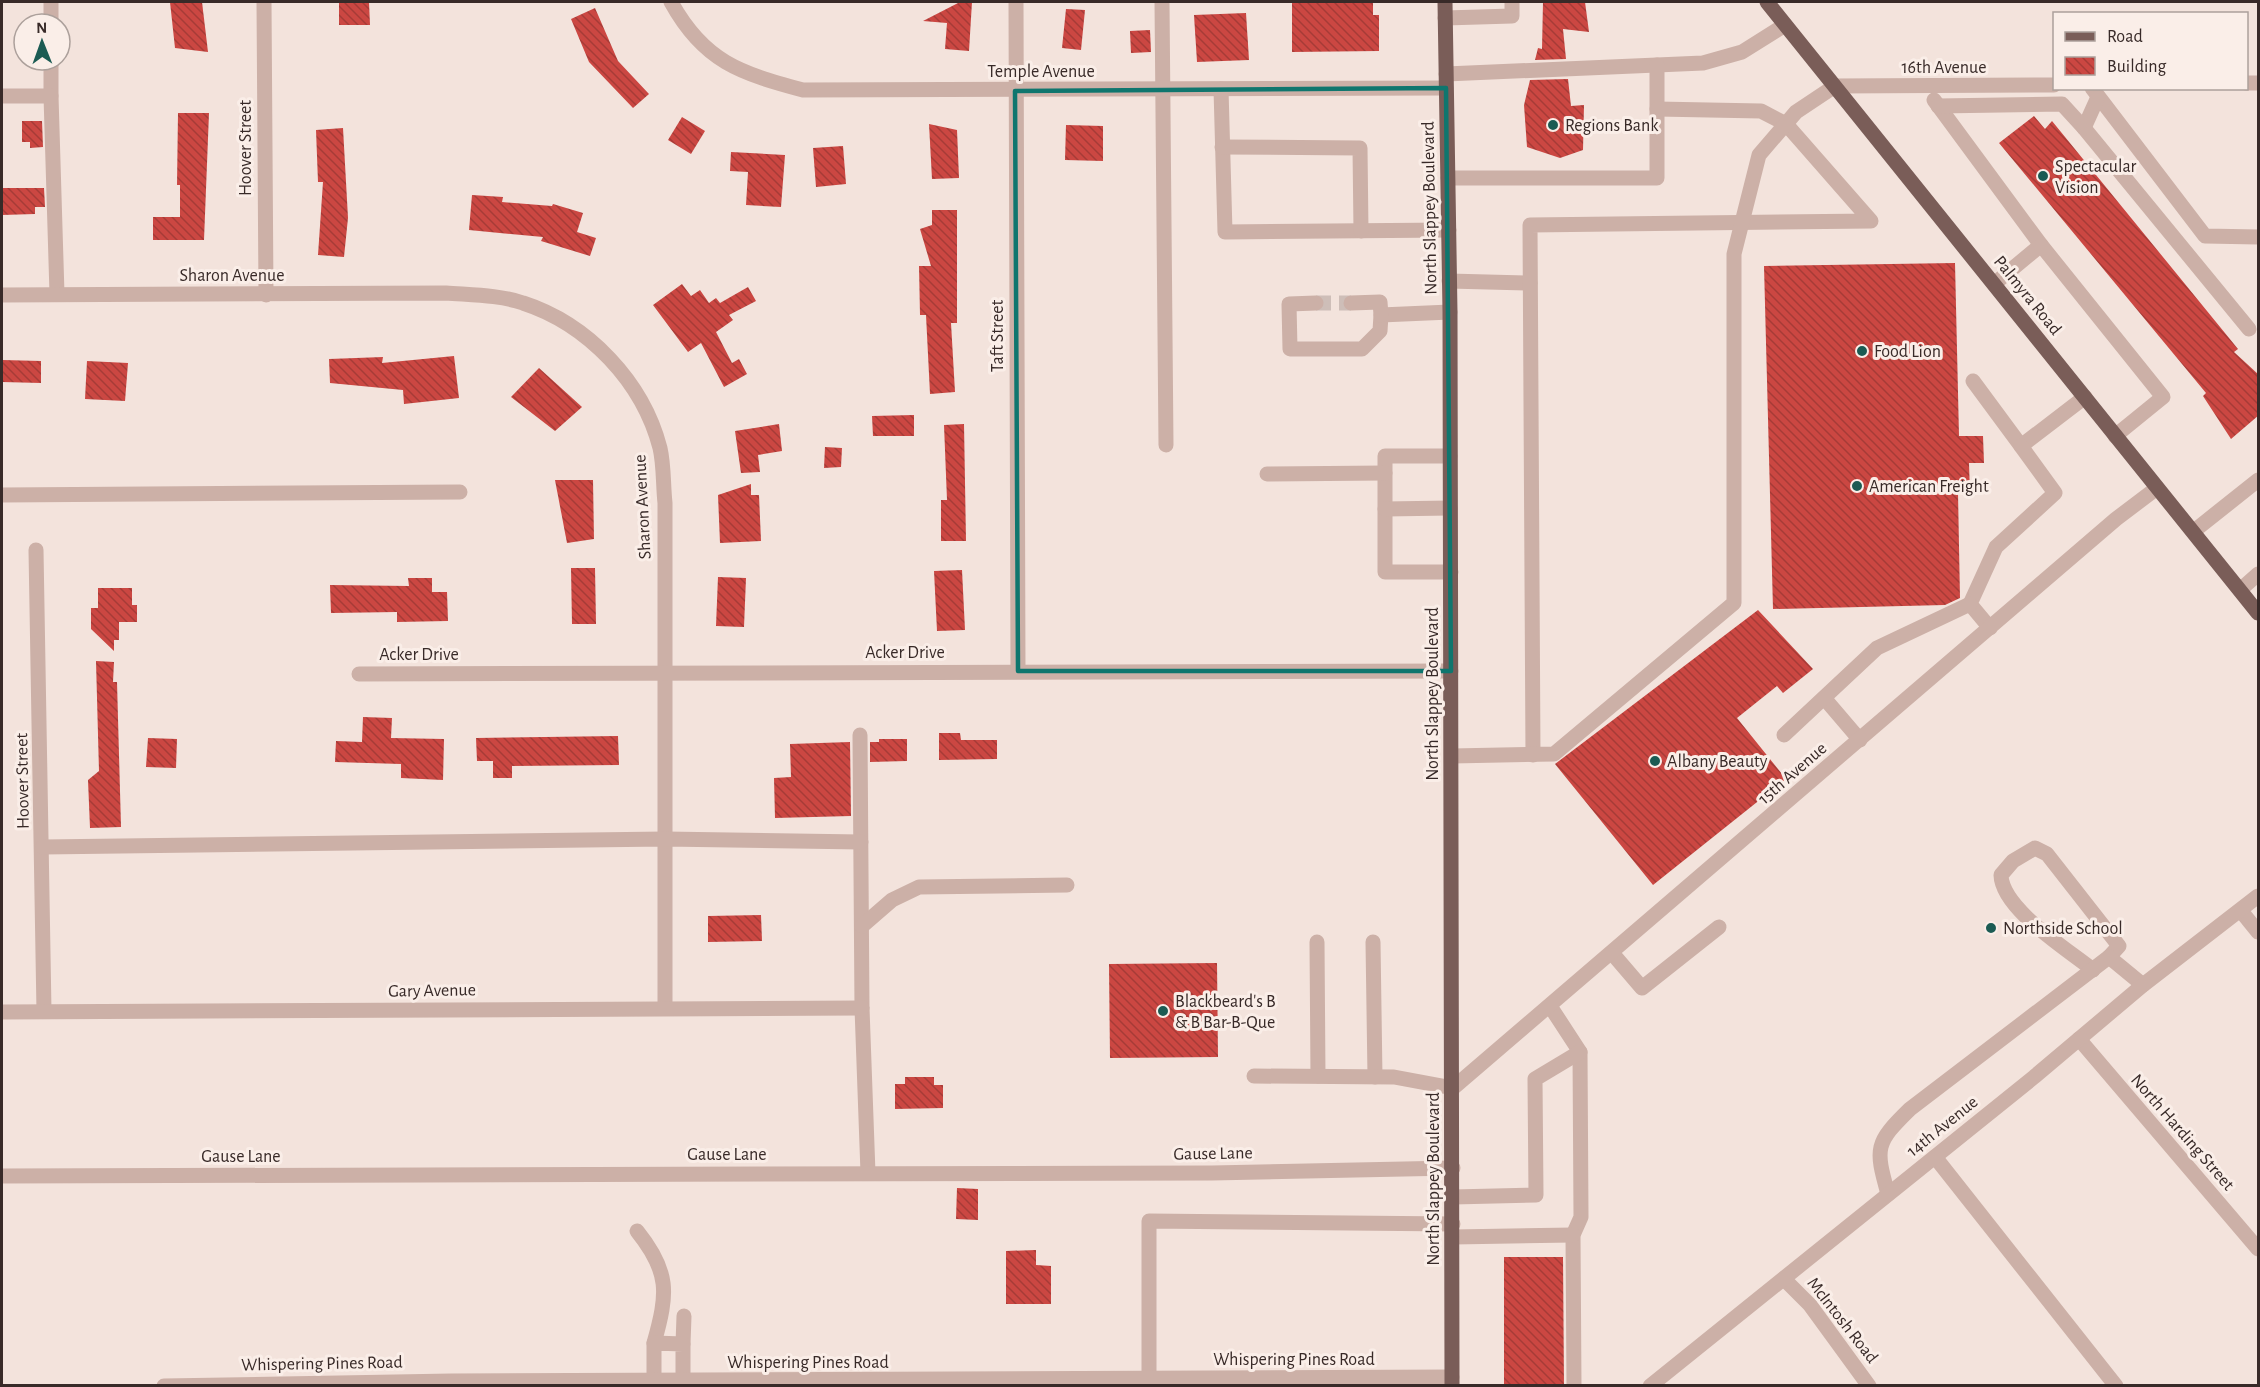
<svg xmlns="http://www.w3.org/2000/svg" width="2260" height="1387" font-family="'Alegreya Sans',sans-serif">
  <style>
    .building { fill: url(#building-back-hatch) }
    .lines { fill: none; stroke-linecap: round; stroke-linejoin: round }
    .minor-tunnel { stroke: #cebeb8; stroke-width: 15; stroke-dasharray: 15 8; stroke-linecap: butt }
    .minor { stroke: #ccb0a7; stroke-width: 15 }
    .major { stroke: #7a5d58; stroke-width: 15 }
    .marked { fill: none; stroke: #0f766e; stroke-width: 4.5; stroke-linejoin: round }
    .poi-dot { fill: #1b5b53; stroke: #faeee8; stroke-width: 2 }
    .labels { text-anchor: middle; stroke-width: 6; stroke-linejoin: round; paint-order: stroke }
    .street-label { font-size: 18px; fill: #382a28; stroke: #faeee8 }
    .poi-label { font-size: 18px; fill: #382a28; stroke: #faeee8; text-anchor: start }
  </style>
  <defs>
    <pattern id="building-back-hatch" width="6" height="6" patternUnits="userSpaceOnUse" patternTransform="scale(1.5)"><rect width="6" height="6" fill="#cb4742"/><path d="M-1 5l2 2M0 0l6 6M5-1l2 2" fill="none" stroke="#a63b37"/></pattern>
  </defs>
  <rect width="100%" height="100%" fill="#f3e3dc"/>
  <g class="building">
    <polygon points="170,2 202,2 208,52 175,48"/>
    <polygon points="339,2 369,2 370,25 339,25"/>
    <polygon points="960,2 972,2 969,51 945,49 947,23 923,21"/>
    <polygon points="1292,2 1373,2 1373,15 1379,15 1379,51 1292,52"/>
    <polygon points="1543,2 1585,2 1589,32 1563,29 1566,59 1535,60 1538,48 1542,49"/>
    <polygon points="595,8 618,61 649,94 633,108 589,62 571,19"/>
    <polygon points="1066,9 1085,10 1081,50 1062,48"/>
    <polygon points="1246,13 1249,60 1197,62 1194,15"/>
    <polygon points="1150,30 1151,52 1131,53 1130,31"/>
    <polygon points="1568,79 1571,106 1584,105 1583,150 1560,158 1527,147 1524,105 1530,80"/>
    <polygon points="178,113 209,113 204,240 153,240 153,217 180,217 180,185 177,185"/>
    <polygon points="2034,116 2045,129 2052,121 2238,349 2234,352 2259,375 2259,415 2231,439 2203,396 2206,393 1999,143"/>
    <polygon points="682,117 705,131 691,154 668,140"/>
    <polygon points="22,121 42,121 43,147 30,148 30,142 22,142"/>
    <polygon points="929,124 957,130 959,178 932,179"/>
    <polygon points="1066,125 1103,126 1103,161 1065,160"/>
    <polygon points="343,128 348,218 344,257 318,255 323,182 318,182 316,130"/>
    <polygon points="843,146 846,184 816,187 813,148"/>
    <polygon points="731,152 785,155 781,207 746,205 748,172 730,171"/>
    <polygon points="2,188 44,188 45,207 35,207 35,214 2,215"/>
    <polygon points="472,195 503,197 502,202 552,206 553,204 583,213 577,232 596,238 590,256 541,241 543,237 469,230"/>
    <polygon points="932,210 957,210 957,323 951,323 955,392 930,394 926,315 920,315 919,266 931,266 920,229 932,225"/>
    <polygon points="1955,263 1959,436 1983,436 1984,463 1969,463 1970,493 1958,493 1960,598 1945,605 1773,609 1764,266"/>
    <polygon points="682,284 691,296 700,290 709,303 716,298 720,303 748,287 756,301 729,315 733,320 716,332 732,363 739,359 747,374 724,387 701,343 688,352 653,305"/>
    <polygon points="454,356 459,398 404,404 403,390 330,383 329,359 383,357 382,363"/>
    <polygon points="2,360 41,361 41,383 2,382"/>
    <polygon points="87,361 128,363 125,401 85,399"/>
    <polygon points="539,368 582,407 555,431 511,397"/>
    <polygon points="914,415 914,436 873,436 872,416"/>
    <polygon points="779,424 782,451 758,455 760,472 741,473 735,431"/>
    <polygon points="964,424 966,541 941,541 941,500 947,500 944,425"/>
    <polygon points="825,447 842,448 841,467 824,468"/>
    <polygon points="555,480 593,480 594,539 567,543"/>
    <polygon points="751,484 751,495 759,495 761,541 720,543 718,495"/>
    <polygon points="571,568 595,568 596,624 572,624"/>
    <polygon points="962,570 965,630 937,631 934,571"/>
    <polygon points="718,577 746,578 744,627 716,626"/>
    <polygon points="408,578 432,578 432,592 447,592 448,621 397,622 397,612 331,613 330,585 409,586"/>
    <polygon points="98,588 132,588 132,605 137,605 137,622 119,622 119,640 114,640 114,651 91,629 91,608 98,608"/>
    <polygon points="1758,610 1813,669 1783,693 1777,686 1737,718 1786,779 1653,885 1555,764"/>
    <polygon points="96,661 114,662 113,682 117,682 121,827 90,828 88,780 99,771"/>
    <polygon points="363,717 392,718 391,738 444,739 443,780 401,778 401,764 335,762 336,741 362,742"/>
    <polygon points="939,733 960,733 961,740 997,740 997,759 939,760"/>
    <polygon points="618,736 619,765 512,766 512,778 493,778 493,761 477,761 476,738"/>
    <polygon points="148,738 177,739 176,768 146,767"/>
    <polygon points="879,739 907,739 907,761 870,762 870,742 879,742"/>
    <polygon points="850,742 851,816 775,818 774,778 791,777 790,744"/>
    <polygon points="761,915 762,941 708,942 708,916"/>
    <polygon points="1217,963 1218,1057 1110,1058 1109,964"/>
    <polygon points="905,1077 934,1077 934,1085 943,1085 943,1108 895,1109 895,1084 905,1084"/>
    <polygon points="957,1188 978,1189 978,1220 956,1219"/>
    <polygon points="1036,1250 1036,1265 1051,1266 1051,1304 1006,1304 1006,1251"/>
    <polygon points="1504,1257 1563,1257 1564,1386 1504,1386"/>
  </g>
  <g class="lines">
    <polyline class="minor-tunnel" points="1316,303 1351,303"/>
    <g class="minor">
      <polyline points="51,2 51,24"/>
      <polyline points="264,2 266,295"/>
      <path d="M671 2C704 62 740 73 803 90L1446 88"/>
      <polyline points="1016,2 1018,671"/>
      <polyline points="1162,2 1166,445"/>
      <polyline points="1445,18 1512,16 1512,2"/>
      <polyline points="51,60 51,96"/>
      <polyline points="1446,74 1703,63 1742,52 1785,25"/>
      <polyline points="2246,83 2258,83"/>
      <polyline points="2092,88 2205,236 2258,237"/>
      <polyline points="1221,89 1225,232 1449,230"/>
      <polyline points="2,96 51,96 57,294"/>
      <polyline points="1934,100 2041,245"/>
      <polyline points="1938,106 2062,104 2084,128 2249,329"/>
      <polyline points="2084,128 2098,97"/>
      <polyline points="1222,147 1360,148 1361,231"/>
      <polyline points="1448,178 1657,178 1657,65"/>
      <polyline points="1449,281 1530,283"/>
      <polyline points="1994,284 2041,245 2163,397 2115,436"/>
      <path d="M2 295 446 293C471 295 500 295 523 303 588 324 643 382 660 448 664 465 663 485 665 503V1007"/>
      <polyline points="1316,303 1289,304 1290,349 1362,349 1380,331 1381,315 1450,312"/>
      <polyline points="1351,303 1380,302 1381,315"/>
      <polyline points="1973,381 2021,446 2085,397"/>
      <polyline points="1450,456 1385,456 1385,572 1451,572"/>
      <polyline points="1267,474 1385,473"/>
      <polyline points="2,495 460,492"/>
      <polyline points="1385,509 1450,508"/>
      <polyline points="2194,531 2258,480"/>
      <polyline points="36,550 44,1011"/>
      <polyline points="2240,590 2258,574"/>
      <polyline points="1990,628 1970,604 1996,547 2055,493 2021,446"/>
      <polyline points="359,674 1451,671"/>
      <polyline points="1825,699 1860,740"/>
      <polyline points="860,735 862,1008 868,1173"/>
      <polyline points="1784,735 1877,648 1970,604"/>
      <polyline points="1533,755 1530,225 1871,221 1786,124 1761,111 1657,109"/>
      <polyline points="1452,756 1554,754 1734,603 1734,254 1759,155 1796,112 1835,86 2054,85"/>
      <polyline points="43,847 665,839 861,842"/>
      <polyline points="2241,911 2258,932"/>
      <polyline points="862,926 892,900 919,887 1067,885"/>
      <polyline points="1317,942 1318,1076"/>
      <polyline points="1373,942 1375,1077"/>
      <polyline points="1612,953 1642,988 1719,927"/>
      <path d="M2093 970C2067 949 2002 909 2001 875L2013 861 2035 848 2047 854 2119 946 2109 957"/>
      <polyline points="1550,1006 1580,1052 1581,1217 1573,1235 1574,1386"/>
      <polyline points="2,1012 862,1008"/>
      <polyline points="2079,1039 2258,1249"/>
      <polyline points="1254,1076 1394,1077 1453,1088 2116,519 2157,488"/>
      <polyline points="1935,1157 2116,1386"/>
      <polyline points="2,1176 1212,1173 1453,1168"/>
      <path d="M1888 1194C1875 1148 1875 1143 1910 1109L2109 957 2143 985"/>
      <polyline points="1453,1197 1536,1195 1535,1079 1580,1052"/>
      <path d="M637 1231C670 1272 668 1293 654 1343"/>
      <polyline points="1453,1237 1573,1235"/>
      <polyline points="1784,1279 1810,1305 1869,1386"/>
      <polyline points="683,1344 684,1316"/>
      <polyline points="1149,1380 1149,1221 1453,1224"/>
      <polyline points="654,1381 654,1343 683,1344 683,1381"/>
      <polyline points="164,1386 451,1381 1452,1377"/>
      <polyline points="1650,1386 2034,1077 2143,985 2258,896"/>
    </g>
    <g class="major">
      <polyline points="1445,2 1450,312 1452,1386"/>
      <polyline points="1767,2 2258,613"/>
    </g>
  </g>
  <path class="marked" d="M1446 88 1451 671H1018L1015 91Z"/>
  <g class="poi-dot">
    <circle cx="1553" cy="125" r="6"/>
    <circle cx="2043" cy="176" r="6"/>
    <circle cx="1862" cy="351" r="6"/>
    <circle cx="1857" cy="486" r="6"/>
    <circle cx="1655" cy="761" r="6"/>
    <circle cx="1991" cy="928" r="6"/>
    <circle cx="1163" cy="1011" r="6"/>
  </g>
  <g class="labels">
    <g class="street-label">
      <text x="1944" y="73">16th Avenue</text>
      <text x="1041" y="77">Temple Avenue</text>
      <text transform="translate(245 148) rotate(-90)" y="6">Hoover Street</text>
      <text transform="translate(1429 208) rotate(-91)" y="6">North Slappey Boulevard</text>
      <text x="232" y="281">Sharon Avenue</text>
      <text transform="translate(2028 295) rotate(51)" y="6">Palmyra Road</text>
      <text transform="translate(997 336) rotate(-90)" y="6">Taft Street</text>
      <text transform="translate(642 507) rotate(-93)" y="6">Sharon Avenue</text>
      <text x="905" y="658">Acker Drive</text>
      <text x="419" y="660">Acker Drive</text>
      <text transform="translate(1432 694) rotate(-90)" y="6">North Slappey Boulevard</text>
      <text transform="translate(1792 773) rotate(-41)" y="6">15th Avenue</text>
      <text transform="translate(22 781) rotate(-91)" y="6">Hoover Street</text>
      <text transform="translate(432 990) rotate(-1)" y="6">Gary Avenue</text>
      <text transform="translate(1942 1126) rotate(-39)" y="6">14th Avenue</text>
      <text transform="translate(2183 1132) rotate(49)" y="6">North Harding Street</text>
      <text transform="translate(1213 1153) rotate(-1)" y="6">Gause Lane</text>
      <text x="727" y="1160">Gause Lane</text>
      <text x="241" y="1162">Gause Lane</text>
      <text transform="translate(1433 1179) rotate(-90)" y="6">North Slappey Boulevard</text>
      <text transform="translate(1843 1320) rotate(52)" y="6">McIntosh Road</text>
      <text x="1294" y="1365">Whispering Pines Road</text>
      <text x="808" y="1368">Whispering Pines Road</text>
      <text transform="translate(322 1363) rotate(-1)" y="6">Whispering Pines Road</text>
    </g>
    <g class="poi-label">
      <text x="1565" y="131">Regions Bank</text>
      <text x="2055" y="172">Spectacular<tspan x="2055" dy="21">Vision</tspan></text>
      <text x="1874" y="357">Food Lion</text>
      <text x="1869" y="492">American Freight</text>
      <text x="1667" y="767">Albany Beauty</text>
      <text x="2003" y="934">Northside School</text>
      <text x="1175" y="1007">Blackbeard's B<tspan x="1175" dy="21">&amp; B Bar-B-Que</tspan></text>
    </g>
  </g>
  <rect width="2260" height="1387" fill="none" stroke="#382a28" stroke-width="6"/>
  <rect x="2053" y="12" width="195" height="78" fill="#faeee8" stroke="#aca09b" stroke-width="1.5"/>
  <rect x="2065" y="32" width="30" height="9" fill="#7a5d58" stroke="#aca09b" stroke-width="1.5"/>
  <text x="2107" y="42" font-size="18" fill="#382a28">Road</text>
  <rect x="2065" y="57" width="30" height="18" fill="url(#building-back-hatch)" stroke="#aca09b" stroke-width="1.5"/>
  <text x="2107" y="72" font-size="18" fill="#382a28">Building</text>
  <g transform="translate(42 42) rotate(359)"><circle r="28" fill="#faeee8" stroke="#aca09b" stroke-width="1.5"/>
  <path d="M0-4.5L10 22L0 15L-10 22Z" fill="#1b5b53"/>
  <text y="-9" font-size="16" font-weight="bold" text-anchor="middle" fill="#382a28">N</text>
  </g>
</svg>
